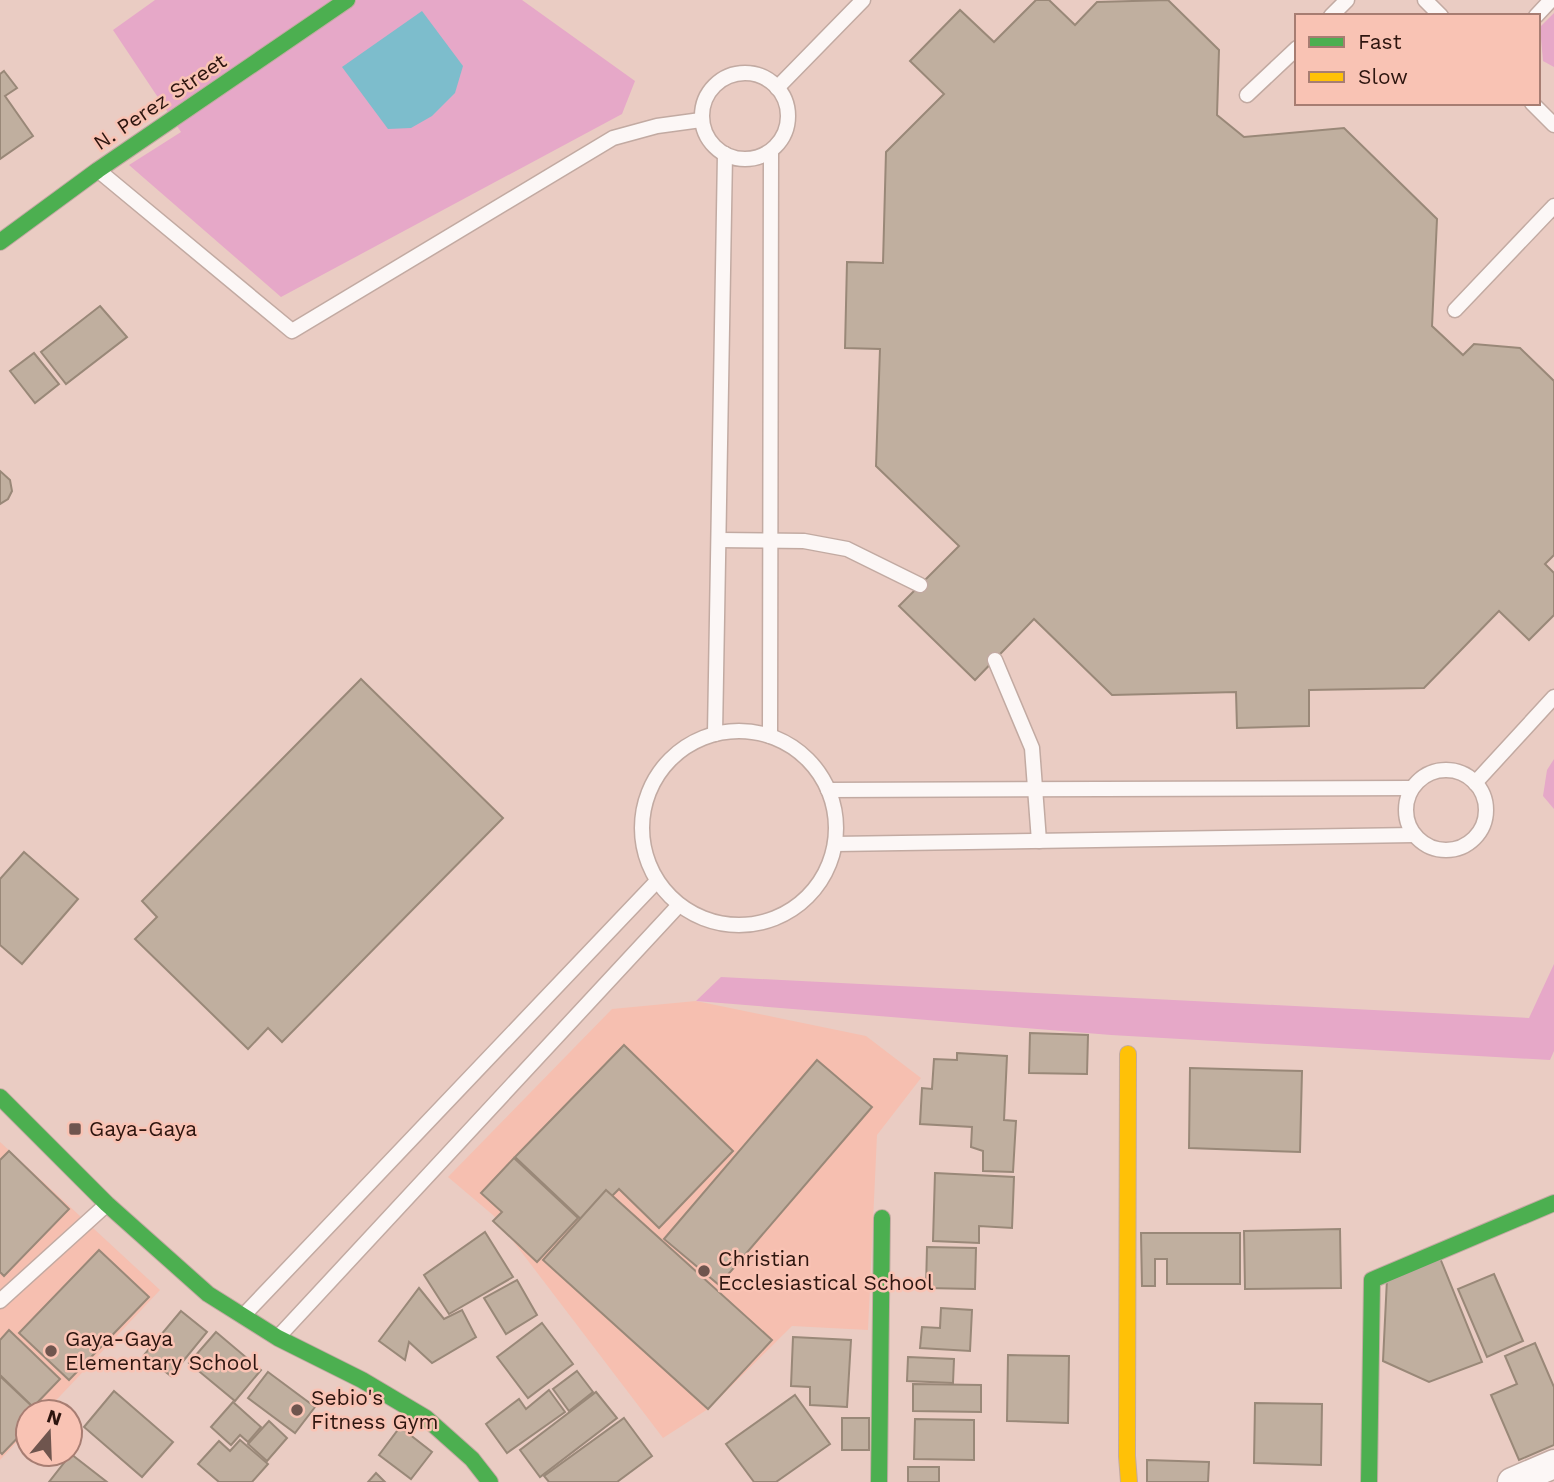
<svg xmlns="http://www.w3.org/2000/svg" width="1554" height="1482" font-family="'Work Sans',sans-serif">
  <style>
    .built { fill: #f6bfb0 }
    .green { fill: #e6a8c8 }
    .water { fill: #7dbdcc }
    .building { fill: #c0af9f; stroke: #998878; stroke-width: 2 }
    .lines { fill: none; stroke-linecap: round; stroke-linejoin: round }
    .lane-casing { stroke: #c2aaa2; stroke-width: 17 }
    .street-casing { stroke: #c2aaa2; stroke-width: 31 }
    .fast-casing { stroke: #c2aaa2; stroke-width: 18 }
    .slow-casing { stroke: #c2aaa2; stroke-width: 18 }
    .lane { stroke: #fcf7f6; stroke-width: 14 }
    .street { stroke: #fcf7f6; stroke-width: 28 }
    .fast { stroke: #4caf50; stroke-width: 16 }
    .slow { stroke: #ffc107; stroke-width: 16 }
    .poi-dot { fill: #6f554e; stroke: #f9c3b4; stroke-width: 2.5 }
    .labels { text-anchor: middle; stroke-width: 5; stroke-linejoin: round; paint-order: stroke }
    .street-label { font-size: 21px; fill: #2d150f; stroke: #f9c3b4 }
    .poi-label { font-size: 21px; fill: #2d150f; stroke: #f9c3b4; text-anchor: start }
  </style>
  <rect width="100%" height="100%" fill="#eaccc3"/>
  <g class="built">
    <polygon points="696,1001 866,1036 921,1078 877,1135 868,1330 792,1326 708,1409 663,1438 494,1216 448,1177 612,1009"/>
    <polygon points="0,1142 160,1290 45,1412 28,1412 28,1430 0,1460"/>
  </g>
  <g class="green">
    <polygon points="155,0 522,0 635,81 622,114 281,297 129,165 181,132 113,30"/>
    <polygon points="1554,13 1554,67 1543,61 1540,27"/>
    <polygon points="1554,759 1554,809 1543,796 1547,770"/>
    <polygon points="1554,964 1554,1051 1550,1060 1111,1035 696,1001 721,977 1529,1018"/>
  </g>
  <polygon class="water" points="422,11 463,66 455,93 432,116 411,128 388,129 342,67"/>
  <g class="building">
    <polygon points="1036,0 1049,0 1075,25 1097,2 1168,0 1219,50 1217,115 1244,137 1344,128 1437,219 1432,326 1463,355 1474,344 1520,348 1554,381 1554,555 1545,564 1554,573 1554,615 1529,640 1499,611 1424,688 1309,690 1309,726 1237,728 1236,692 1112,695 1034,619 975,680 899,606 959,546 876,466 880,349 845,348 847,262 883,263 886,152 944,94 910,61 960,10 994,42"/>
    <polygon points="4,71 17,88 5,96 33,136 0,159 0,74"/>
    <polygon points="100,306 127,337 66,384 41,352"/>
    <polygon points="34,353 59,384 35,403 10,371"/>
    <polygon points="0,471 10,480 12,491 8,499 0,504"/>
    <polygon points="361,679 503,818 282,1042 268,1028 248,1049 135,939 157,917 142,901"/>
    <polygon points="24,852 78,899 22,964 0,945 0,879"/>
    <polygon points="1030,1033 1088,1035 1087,1074 1029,1073"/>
    <polygon points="624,1045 733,1151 659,1228 619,1189 585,1223 515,1157"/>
    <polygon points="957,1053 1007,1056 1004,1120 1016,1121 1013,1172 983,1171 983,1151 971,1147 972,1127 920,1124 922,1088 932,1089 934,1059 957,1060"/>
    <polygon points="817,1060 872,1107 719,1285 664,1239"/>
    <polygon points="1190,1068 1302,1071 1300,1152 1189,1148"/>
    <polygon points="9,1151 69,1209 4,1276 0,1272 0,1160"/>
    <polygon points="514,1158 578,1218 537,1262 493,1221 502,1212 481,1193"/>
    <polygon points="935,1173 1014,1177 1012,1228 979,1226 979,1243 933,1241"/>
    <polygon points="606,1190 772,1340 708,1409 543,1260"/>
    <polygon points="1340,1229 1341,1288 1245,1289 1244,1231"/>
    <polygon points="485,1232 513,1277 449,1314 424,1275"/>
    <polygon points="1141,1233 1240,1233 1240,1284 1167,1284 1167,1259 1155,1259 1155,1286 1142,1286"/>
    <polygon points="927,1247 976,1248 975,1289 926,1288"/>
    <polygon points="99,1250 149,1297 69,1380 19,1333"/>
    <polygon points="1440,1258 1482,1362 1429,1382 1383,1361 1387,1279"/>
    <polygon points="1494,1274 1523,1341 1487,1357 1458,1289"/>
    <polygon points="517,1280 537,1315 506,1334 484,1298"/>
    <polygon points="419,1288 444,1319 462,1310 476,1337 432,1363 409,1342 405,1360 379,1341"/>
    <polygon points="941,1308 972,1310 970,1351 920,1348 922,1327 940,1328"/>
    <polygon points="181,1311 207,1332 171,1376 144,1355"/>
    <polygon points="542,1323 573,1364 528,1398 497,1357"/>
    <polygon points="9,1330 60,1379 33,1407 0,1375 0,1340"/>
    <polygon points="216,1332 261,1370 235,1401 189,1363"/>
    <polygon points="793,1337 851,1340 847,1407 810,1405 810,1387 791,1386"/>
    <polygon points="1535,1343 1554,1387 1554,1445 1519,1460 1491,1395 1517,1384 1505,1356"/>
    <polygon points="1008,1355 1069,1356 1068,1423 1007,1421"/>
    <polygon points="908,1357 954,1359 953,1383 907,1381"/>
    <polygon points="577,1371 593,1392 569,1411 553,1389"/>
    <polygon points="268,1372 315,1407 295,1433 248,1398"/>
    <polygon points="0,1376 38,1412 28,1412 28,1427 2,1454 0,1452"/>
    <polygon points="913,1384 981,1385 981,1412 913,1411"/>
    <polygon points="549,1390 565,1412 507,1453 486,1424 519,1399 526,1409"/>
    <polygon points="114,1391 173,1442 142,1477 84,1427"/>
    <polygon points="596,1392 617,1418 540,1477 520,1450"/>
    <polygon points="795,1395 830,1444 776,1482 754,1482 726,1444"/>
    <polygon points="233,1402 261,1427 248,1442 240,1435 231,1445 211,1427"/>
    <polygon points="1255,1403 1322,1404 1321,1465 1254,1463"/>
    <polygon points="624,1418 652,1456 617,1482 549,1482 544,1476"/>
    <rect x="842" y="1418" width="27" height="32"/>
    <polygon points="915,1419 974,1420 974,1460 914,1459"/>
    <polygon points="269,1421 287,1438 267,1461 248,1444"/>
    <polygon points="400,1427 432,1452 411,1479 379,1455"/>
    <polygon points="240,1440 268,1464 252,1482 219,1482 198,1464 219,1441 230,1451"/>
    <polygon points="71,1454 107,1482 49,1482"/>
    <polygon points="1147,1460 1209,1462 1208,1482 1147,1482"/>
    <rect x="908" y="1467" width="31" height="15"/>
    <polygon points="376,1473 385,1482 368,1482"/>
  </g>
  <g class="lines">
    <defs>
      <g id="lane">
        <polyline points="1425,0 1441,16"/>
        <polyline points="1331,16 1347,0"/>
        <polyline points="1536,16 1551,0"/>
        <circle cx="745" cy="116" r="43"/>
        <polyline points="777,88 863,0"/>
        <polyline points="1247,95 1297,48"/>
        <polyline points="1532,103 1554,125"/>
        <polyline points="99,171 292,331 613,138 657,126 701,120"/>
        <polyline points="1455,310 1554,206"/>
        <polyline points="719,540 804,541 847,549 920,585"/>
        <polyline points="995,660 1032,748 1039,841"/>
        <circle cx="739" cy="828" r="97"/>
        <polyline points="715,734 725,154"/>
        <polyline points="770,736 771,151"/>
        <circle cx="1446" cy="810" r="40"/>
        <polyline points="1475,783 1554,697"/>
        <polyline points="828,790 1412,788"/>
        <polyline points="835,844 1414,835"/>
        <polyline points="0,1301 106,1205"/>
        <polyline points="243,1316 657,881"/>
        <polyline points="280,1335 679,905"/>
      </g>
      <polyline id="street" points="1512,1482 1554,1464"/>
      <g id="fast">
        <polyline points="0,242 98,170 347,0"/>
        <polyline points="0,1097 107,1204 208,1294 278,1338 362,1380 426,1418 472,1459 490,1482"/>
        <polyline points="879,1482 882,1218"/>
        <polyline points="1369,1482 1372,1280 1554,1203"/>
      </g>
      <polyline id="slow" points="1128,1054 1127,1456 1129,1482"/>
    </defs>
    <use href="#lane" class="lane-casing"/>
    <use href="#street" class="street-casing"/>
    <use href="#fast" class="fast-casing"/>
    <use href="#slow" class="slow-casing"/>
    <use href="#lane" class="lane"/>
    <use href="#street" class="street"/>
    <use href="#fast" class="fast"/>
    <use href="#slow" class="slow"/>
  </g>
  <g class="poi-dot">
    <rect x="68" y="1122" width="14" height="14" rx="3.5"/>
    <circle cx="704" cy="1271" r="7"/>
    <circle cx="51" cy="1351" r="7"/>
    <circle cx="297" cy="1410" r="7"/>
  </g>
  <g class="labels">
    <g class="street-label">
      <text transform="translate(160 102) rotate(-34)" y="7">N. Perez Street</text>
    </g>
    <g class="poi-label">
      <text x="89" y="1136">Gaya-Gaya</text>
      <text x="718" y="1266">Christian<tspan x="718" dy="24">Ecclesiastical School</tspan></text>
      <text x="65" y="1346">Gaya-Gaya<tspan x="65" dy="24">Elementary School</tspan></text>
      <text x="311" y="1405">Sebio's<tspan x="311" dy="24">Fitness Gym</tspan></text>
    </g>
  </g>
  <rect x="1295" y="14" width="245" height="91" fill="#f9c3b4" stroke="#a77d72" stroke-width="2"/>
  <rect x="1309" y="37" width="35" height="10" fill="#4caf50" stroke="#a77d72" stroke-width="2"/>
  <text x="1358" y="49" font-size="21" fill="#2d150f">Fast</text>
  <rect x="1309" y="72" width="35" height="10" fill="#ffc107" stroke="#a77d72" stroke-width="2"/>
  <text x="1358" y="84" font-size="21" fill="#2d150f">Slow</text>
  <g transform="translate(49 1433) rotate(19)"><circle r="33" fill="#f9c3b4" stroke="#a77d72" stroke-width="2"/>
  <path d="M0-5L12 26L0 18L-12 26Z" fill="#6f554e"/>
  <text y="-10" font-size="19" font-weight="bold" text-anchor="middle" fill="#2d150f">N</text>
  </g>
</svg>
